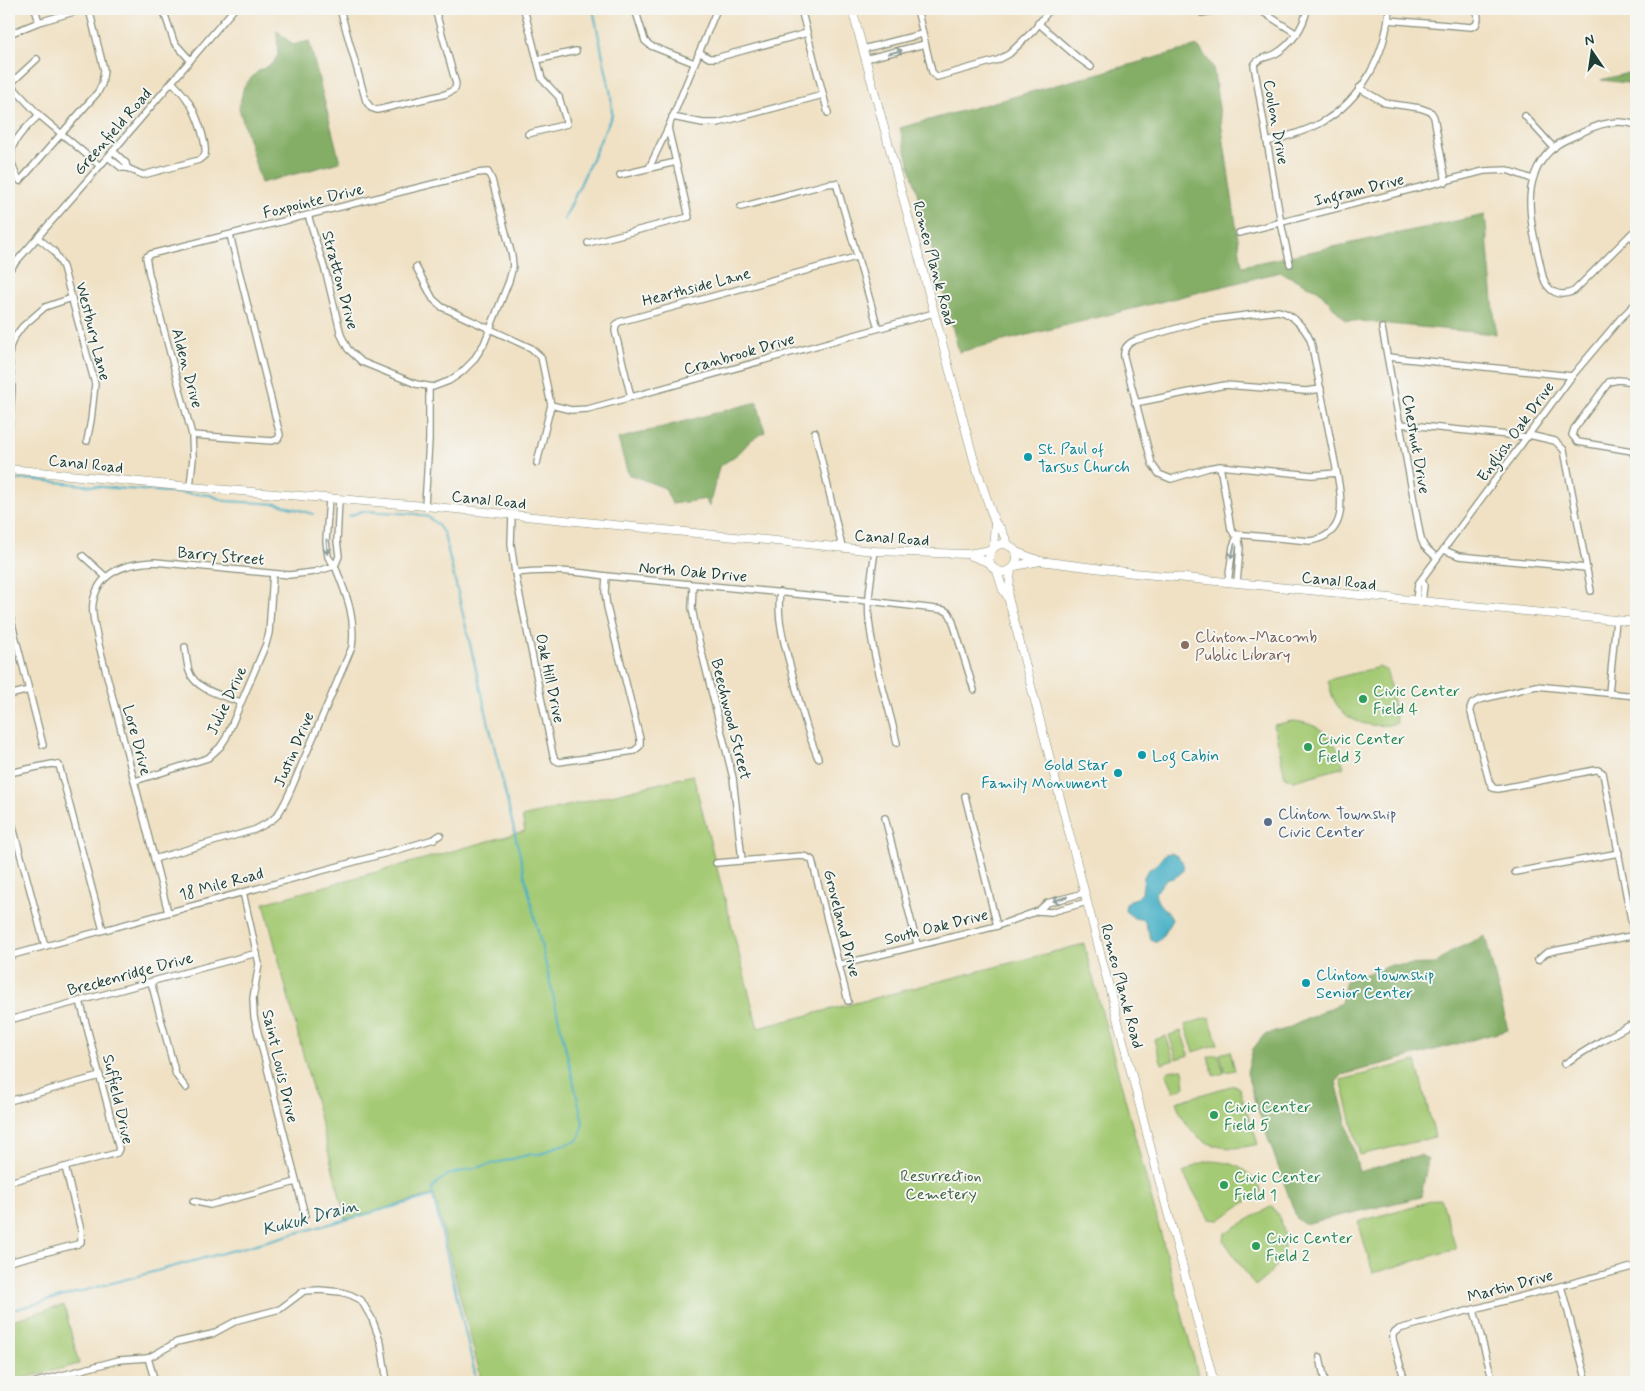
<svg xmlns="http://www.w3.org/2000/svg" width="1645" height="1391" font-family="Mynerve,sans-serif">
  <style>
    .green { fill: #a5ca74; stroke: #628454 }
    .forest { fill: #84ae66; stroke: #52764d }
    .water { fill: #47b0c6; stroke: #33767d }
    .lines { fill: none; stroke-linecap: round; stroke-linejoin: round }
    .stream { stroke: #47b0c6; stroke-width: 2 }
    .minor-casing { stroke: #888f7c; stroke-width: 8 }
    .tertiary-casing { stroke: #888f7c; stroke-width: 9 }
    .minor { stroke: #fff; stroke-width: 5.5 }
    .tertiary { stroke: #fff; stroke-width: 8 }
    .oneway { stroke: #8f9e9a }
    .culture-dot { fill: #0f9aa8; stroke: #f6f6f2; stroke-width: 2 }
    .education-dot { fill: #8d6e63; stroke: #f6f6f2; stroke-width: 2 }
    .leisure-dot { fill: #2e9e5b; stroke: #f6f6f2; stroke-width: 2 }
    .service-dot { fill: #5c6f8a; stroke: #f6f6f2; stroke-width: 2 }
    .labels { text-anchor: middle; stroke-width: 4; stroke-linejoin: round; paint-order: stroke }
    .street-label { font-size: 16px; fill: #1f3d34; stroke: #f6f6f2 }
    .culture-label { font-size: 16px; fill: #0d838f; stroke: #f6f6f2; text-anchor: start }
    .education-label { font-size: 16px; fill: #785e54; stroke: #f6f6f2; text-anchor: start }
    .leisure-label { font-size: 16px; fill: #27864d; stroke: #f6f6f2; text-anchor: start }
    .service-label { font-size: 16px; fill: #4e5e75; stroke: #f6f6f2; text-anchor: start }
    .park-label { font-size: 16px; fill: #406044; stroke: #f6f6f2 }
    .water-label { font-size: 18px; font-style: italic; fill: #2b6060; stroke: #f6f6f2 }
  </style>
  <rect width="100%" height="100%" fill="#f6f6f2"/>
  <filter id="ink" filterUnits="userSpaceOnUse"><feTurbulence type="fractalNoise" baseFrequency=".02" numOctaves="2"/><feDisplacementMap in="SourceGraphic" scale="10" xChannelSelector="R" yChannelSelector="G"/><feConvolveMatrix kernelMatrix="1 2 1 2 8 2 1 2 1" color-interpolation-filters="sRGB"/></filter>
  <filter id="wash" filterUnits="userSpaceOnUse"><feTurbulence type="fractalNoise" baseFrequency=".0096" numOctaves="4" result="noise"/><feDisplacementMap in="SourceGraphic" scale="20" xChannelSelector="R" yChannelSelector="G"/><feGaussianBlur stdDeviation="1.12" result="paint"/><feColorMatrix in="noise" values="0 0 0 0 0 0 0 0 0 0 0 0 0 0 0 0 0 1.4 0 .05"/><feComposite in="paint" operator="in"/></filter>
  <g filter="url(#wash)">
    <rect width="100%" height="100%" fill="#f0e1c4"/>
    <g class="green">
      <path d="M1379 667 1387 671 1397 723C1376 729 1351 725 1337 705 1332 698 1330 688 1328 680Z"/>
      <path d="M1292 721C1322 723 1336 738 1344 767L1294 781 1285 777 1274 725Z"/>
      <polygon points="693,775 758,1028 1084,944 1200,1382 482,1382 434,1194 346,1220 264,903 525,831 522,817"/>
      <polygon points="1209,1017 1218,1044 1194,1052 1185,1025"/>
      <polygon points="1181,1031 1189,1055 1177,1059 1169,1035"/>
      <polygon points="1166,1036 1174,1060 1162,1064 1154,1040"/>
      <polygon points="1230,1051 1235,1070 1225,1072 1220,1054"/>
      <polygon points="1218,1054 1224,1073 1214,1076 1208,1057"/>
      <polygon points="1416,1061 1435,1137 1360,1155 1341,1080"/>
      <polygon points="1180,1069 1183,1069 1185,1087 1174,1091 1166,1073 1168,1071"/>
      <path d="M1234 1085 1239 1088 1258 1144C1217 1155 1191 1143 1176 1102Z"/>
      <path d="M1209 1161C1236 1162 1247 1168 1262 1191L1219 1220 1209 1219 1183 1173 1198 1164Z"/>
      <polygon points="1441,1198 1456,1249 1373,1273 1358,1222"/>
      <path d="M1272 1206C1295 1237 1285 1265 1255 1286L1224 1241 1225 1233Z"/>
      <polygon points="64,1305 79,1364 9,1382 9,1321"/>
    </g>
    <g class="forest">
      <polygon points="277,31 293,45 309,41 340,162 261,183 239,108 244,86 257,72 273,63 278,55"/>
      <polygon points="1198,46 1213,67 1242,266 1485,215 1496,334 1345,320 1319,291 1280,272 959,352 900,128"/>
      <polygon points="1636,66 1636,84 1601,80 1628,73"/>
      <polygon points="757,402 765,432 751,440 739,453 719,467 709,507 706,499 672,504 665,488 628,474 618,439"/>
      <polygon points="1485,936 1508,1030 1342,1075 1336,1082 1359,1172 1420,1155 1428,1159 1421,1197 1304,1224 1297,1219 1253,1096 1247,1072 1253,1049 1264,1035 1286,1029 1341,1003 1346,981 1391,965 1436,964 1452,951"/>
    </g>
    <path class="water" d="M1170 853C1181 855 1190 869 1177 876 1173 879 1169 878 1165 881 1161 884 1159 890 1155 893 1157 908 1169 909 1172 920L1160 940 1156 942 1151 939 1144 920 1134 918 1125 911 1126 904 1130 900 1137 898 1142 893 1144 877 1147 871 1157 864 1165 854Z"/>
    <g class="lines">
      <g class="stream">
        <polyline points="564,220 612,115 611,95 593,9"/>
        <polyline points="9,481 28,479 112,488 210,495 225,501 278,504 313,514"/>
        <polyline points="349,516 362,511 416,514 428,517 437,524 444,534 583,1122 580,1137 577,1141 555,1147 541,1154 532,1154 447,1175 437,1183 432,1189 433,1196 477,1382"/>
        <polyline points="9,1311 433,1196"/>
      </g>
    </g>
  </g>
  <g filter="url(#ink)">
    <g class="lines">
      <defs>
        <g id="minor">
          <polyline points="35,9 39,22"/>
          <polyline points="163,9 174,42 190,60"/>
          <polyline points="340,9 366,101 371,108 377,110 446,94 455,89 456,84 435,9"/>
          <polyline points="524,9 542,79 559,97 567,124 528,134"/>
          <polyline points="635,9 645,41 651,46 694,63"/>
          <polyline points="801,9 828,113"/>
          <polyline points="917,9 932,72 937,77 998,60 1009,54 1034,30 1050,9"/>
          <polyline points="1258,9 1297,34"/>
          <polyline points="1202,13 1222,9"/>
          <polyline points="1388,20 1471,27 1476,25 1478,19 1477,9"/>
          <polyline points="1038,23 1077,57 1091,67"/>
          <polyline points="9,34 39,22 84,9"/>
          <polyline points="863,49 922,34"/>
          <polyline points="699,52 709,58 716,58 807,33"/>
          <polyline points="865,59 925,44"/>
          <polyline points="537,60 576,51"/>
          <polyline points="9,83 39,115 100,166"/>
          <polyline points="10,84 37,59"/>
          <polyline points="1359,88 1385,103 1420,108 1431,112 1434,117 1446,182"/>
          <path d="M39 115C17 137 0 150 20 181L98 92 102 84 104 70 89 9"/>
          <polyline points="1525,116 1554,148"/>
          <polyline points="672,117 703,123 718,123 823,95"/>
          <path d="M1636 125C1617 118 1598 124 1581 133 1573 137 1564 140 1557 145 1513 178 1534 232 1543 277 1548 292 1559 298 1574 291L1636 229"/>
          <path d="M1267 142C1286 137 1304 132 1321 123 1362 100 1386 54 1389 9"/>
          <polyline points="108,157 122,168 127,168 126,163 113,151"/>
          <path d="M127 168 143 175 199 160 205 155C207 142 196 112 188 101 184 94 178 88 172 82"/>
          <polyline points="649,168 668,128"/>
          <polyline points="620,175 676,162"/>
          <polyline points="741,207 827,184 836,183 878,328"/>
          <polyline points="1239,233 1484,171 1507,170 1532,179"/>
          <polyline points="1630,235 1636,242"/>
          <polyline points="38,238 54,251 63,267 95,384 91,420 87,441"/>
          <polyline points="588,243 689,217 668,128 717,9"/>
          <path d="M1290 264 1281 223 1254 65C1259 57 1267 58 1275 54 1291 45 1304 27 1307 9"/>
          <polyline points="416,267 433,299 442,307 531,348 541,357 551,405 537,463"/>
          <polyline points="9,270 113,151 234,9"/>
          <polyline points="1382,328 1421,539 1424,546 1437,558"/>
          <polyline points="1388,357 1572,376"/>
          <polyline points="1636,382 1618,380 1609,382 1574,429 1572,435 1578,442 1632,451 1636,460"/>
          <polyline points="631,397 615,331 616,325 619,322 856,257"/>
          <polyline points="1135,403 1225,385 1306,391 1321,389"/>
          <polyline points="551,405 571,410 588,409 934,313"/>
          <polyline points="1400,424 1528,437"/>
          <polyline points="9,430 12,388 9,357 10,347 14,338 22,327 45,307 72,298"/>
          <polyline points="815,432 842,547"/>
          <polyline points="192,435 272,441 278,439 280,435 230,235"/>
          <polyline points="1529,435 1555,441 1564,450 1591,591"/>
          <path d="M1220 466 1231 529 1234 534 1310 541C1348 535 1342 501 1337 473L1312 346C1309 332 1293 313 1278 311L1202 321 1136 340C1128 343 1123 348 1124 357L1152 464 1159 474 1171 479 1208 468 1220 466 1312 475 1337 473"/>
          <polyline points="190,487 193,458 192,435 149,274 146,257 151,254 477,173 488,172 492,180 512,256 513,266 509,281 484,344 473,361 462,372 449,381 433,387 416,384 362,362 348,349 341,335 327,277 308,215"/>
          <polyline points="329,499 326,541 328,557 335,566 339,556 337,541 339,499"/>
          <polyline points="425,506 429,440 429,387"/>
          <polyline points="512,515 511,544 515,573 553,755 555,760 559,762 634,751 640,746 640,739 607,607 605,592 606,576"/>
          <polyline points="1444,550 1459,556 1586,568"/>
          <path d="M875 551C872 573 867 597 869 619 873 661 888 702 897 743"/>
          <polyline points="83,556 106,577"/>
          <path d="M515 573C546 569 575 571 606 576L869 601 944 610 949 613 952 619 974 690"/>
          <polyline points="1228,582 1233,546 1238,535 1240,547 1237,583"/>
          <polyline points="693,585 692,608 696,629 733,778 742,860"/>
          <path d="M780 592C776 621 786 649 793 676 800 704 807 732 818 758"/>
          <polyline points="1416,601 1418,584 1572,376 1620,319 1636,303"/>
          <polyline points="1422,602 1424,585 1422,580"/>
          <polyline points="9,612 43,745"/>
          <path d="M185 647C186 655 187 664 189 671 195 690 224 696 240 702"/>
          <polyline points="1609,693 1616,620"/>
          <polyline points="9,695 29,690"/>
          <polyline points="9,773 52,764 59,765 103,930"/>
          <polyline points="135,781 208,758 220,747 226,738 266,644 269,633 273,574"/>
          <polyline points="965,796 997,926"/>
          <polyline points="9,812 45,946"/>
          <polyline points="885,818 917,944"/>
          <path d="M154 859 254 830C277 819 278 817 289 794L352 647C356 616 346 594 335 566L314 572 289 575 155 562C127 563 98 571 93 603 91 616 96 629 98 641L168 912"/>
          <polyline points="716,863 801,856 807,857 812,860 848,1001"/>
          <polyline points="1515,872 1619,853"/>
          <polyline points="243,892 259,964 253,998 254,1017 305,1215"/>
          <polyline points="1038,911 1051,912 1087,902"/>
          <polyline points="1634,935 1603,773 1598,770 1595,770 1498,789 1493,788 1489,781 1470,709 1472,704 1479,700 1536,686 1636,696"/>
          <polyline points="9,956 394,851 434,839 440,835"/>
          <polyline points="1538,960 1546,953 1553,951 1636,935"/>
          <polyline points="839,965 997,926 1038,911 1047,903 1084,893"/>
          <polyline points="151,982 176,1075 186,1088"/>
          <polyline points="9,1020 257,953"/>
          <polyline points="1564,1064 1606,1038 1636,1022"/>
          <polyline points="9,1101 100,1076"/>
          <polyline points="9,1182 117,1153 119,1149 80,1001"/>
          <polyline points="193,1201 210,1205 296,1182"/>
          <polyline points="9,1262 78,1244 81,1242 81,1230 65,1167"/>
          <polyline points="1561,1286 1587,1382"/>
          <polyline points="1474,1310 1493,1382"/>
          <polyline points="1320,1357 1325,1382"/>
          <polyline points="148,1358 177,1342 212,1334 238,1320 280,1309 304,1291 319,1290 341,1292 351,1295 361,1300 372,1319 381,1343 387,1382"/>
          <polyline points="148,1358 155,1382"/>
          <polyline points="36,1382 119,1360 148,1358"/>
          <polyline points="1405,1382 1393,1339 1393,1334 1399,1329 1636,1266"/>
        </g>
        <g id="tertiary">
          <polyline points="852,9 975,464 995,523 1001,529 1009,546"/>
          <polyline points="9,469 190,487 425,506 875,551 967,554 992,550"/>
          <circle cx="1003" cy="558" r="14"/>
          <polyline points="993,548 995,523"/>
          <polyline points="1016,552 1040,561 1134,573 1636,622"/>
          <polyline points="967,554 990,563"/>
          <polyline points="1015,566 1040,561"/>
          <polyline points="997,571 1003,590 1008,597 1158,1176 1214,1382"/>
          <polyline points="1008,597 1011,570"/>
        </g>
      </defs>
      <use href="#minor" class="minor-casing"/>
      <use href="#tertiary" class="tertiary-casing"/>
      <use href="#minor" class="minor"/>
      <use href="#tertiary" class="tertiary"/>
    </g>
    <defs><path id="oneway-shaft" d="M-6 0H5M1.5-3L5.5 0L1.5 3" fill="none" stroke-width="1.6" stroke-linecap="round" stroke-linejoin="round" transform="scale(1.25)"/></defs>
    <g class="oneway">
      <use href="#oneway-shaft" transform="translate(895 52) rotate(-14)"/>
      <use href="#oneway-shaft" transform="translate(327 547) rotate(86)"/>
      <use href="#oneway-shaft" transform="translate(1233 551) rotate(102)"/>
      <use href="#oneway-shaft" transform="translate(1060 899) rotate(163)"/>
    </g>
  </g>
  <g class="culture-dot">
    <circle cx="1028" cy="457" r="5"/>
    <circle cx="1142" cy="755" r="5"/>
    <circle cx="1118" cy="773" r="5"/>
    <circle cx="1306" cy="983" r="5"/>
  </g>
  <circle class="education-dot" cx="1185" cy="645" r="5"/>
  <g class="leisure-dot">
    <circle cx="1363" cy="699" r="5"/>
    <circle cx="1308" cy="747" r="5"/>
    <circle cx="1214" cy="1115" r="5"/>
    <circle cx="1224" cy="1185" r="5"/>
    <circle cx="1256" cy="1246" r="5"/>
  </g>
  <circle class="service-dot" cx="1268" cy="822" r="5"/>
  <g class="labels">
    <g class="street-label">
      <text transform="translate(1277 122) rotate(80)" y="6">Coulon Drive</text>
      <text transform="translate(112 131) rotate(-49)" y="6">Greenfield Road</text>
      <text transform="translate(1359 189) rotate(-14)" y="6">Ingram Drive</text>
      <text transform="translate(313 200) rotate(-14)" y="6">Foxpointe Drive</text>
      <text transform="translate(935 263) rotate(75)" y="6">Romeo Plank Road</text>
      <text transform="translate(341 280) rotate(75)" y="6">Stratton Drive</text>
      <text transform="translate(696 286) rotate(-15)" y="6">Hearthside Lane</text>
      <text transform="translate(94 331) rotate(76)" y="6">Westbury Lane</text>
      <text transform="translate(739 353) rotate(-16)" y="6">Cranbrook Drive</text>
      <text transform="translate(188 368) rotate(75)" y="6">Alden Drive</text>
      <text transform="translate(1515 431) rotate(-54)" y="6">English Oak Drive</text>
      <text transform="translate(1417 444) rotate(80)" y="6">Chestnut Drive</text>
      <text transform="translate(86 463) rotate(6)" y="6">Canal Road</text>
      <text transform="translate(489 499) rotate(6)" y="6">Canal Road</text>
      <text transform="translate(892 537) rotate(4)" y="6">Canal Road</text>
      <text transform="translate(221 555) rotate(5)" y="6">Barry Street</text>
      <text transform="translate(693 571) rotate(5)" y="6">North Oak Drive</text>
      <text transform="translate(1339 580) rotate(6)" y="6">Canal Road</text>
      <text transform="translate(551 678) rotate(78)" y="6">Oak Hill Drive</text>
      <text transform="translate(226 700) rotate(-65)" y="6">Julie Drive</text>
      <text transform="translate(732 719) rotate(76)" y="6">Beechwood Street</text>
      <text transform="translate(138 740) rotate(75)" y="6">Lore Drive</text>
      <text transform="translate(293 749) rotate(-67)" y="6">Justin Drive</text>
      <text transform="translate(221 883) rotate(-15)" y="6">18 Mile Road</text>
      <text transform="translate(843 923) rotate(76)" y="6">Groveland Drive</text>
      <text transform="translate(936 926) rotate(-14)" y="6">South Oak Drive</text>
      <text transform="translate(130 973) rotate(-15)" y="6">Breckenridge Drive</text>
      <text transform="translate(1123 986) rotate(75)" y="6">Romeo Plank Road</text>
      <text transform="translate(281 1066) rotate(77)" y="6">Saint Louis Drive</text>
      <text transform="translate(119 1099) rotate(77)" y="6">Suffield Drive</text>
      <text transform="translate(1510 1285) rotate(-15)" y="6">Martin Drive</text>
    </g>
    <g class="culture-label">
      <text x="1038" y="454">St. Paul of<tspan x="1038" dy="18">Tarsus Church</tspan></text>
      <text x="1152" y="761">Log Cabin</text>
      <text x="1108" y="770" text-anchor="end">Gold Star<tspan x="1108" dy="18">Family Monument</tspan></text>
      <text x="1316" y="980">Clinton Township<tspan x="1316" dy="18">Senior Center</tspan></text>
    </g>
    <g class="education-label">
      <text x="1195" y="642">Clinton-Macomb<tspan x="1195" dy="18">Public Library</tspan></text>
    </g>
    <g class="leisure-label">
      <text x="1373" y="696">Civic Center<tspan x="1373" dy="18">Field 4</tspan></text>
      <text x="1318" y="744">Civic Center<tspan x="1318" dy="18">Field 3</tspan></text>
      <text x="1224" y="1112">Civic Center<tspan x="1224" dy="18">Field 5</tspan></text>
      <text x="1234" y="1182">Civic Center<tspan x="1234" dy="18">Field 1</tspan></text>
      <text x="1266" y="1243">Civic Center<tspan x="1266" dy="18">Field 2</tspan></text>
    </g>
    <g class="service-label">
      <text x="1278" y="819">Clinton Township<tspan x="1278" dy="18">Civic Center</tspan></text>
    </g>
    <g class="park-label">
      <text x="941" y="1181">Resurrection<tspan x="941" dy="18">Cemetery</tspan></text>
    </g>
    <g class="water-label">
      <text transform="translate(310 1217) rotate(-15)" y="6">Kukuk Drain</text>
    </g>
  </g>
  <rect width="1645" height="1391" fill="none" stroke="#f6f6f2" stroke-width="30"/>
  <g transform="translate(1592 52) rotate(347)" stroke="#f6f6f2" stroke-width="4" paint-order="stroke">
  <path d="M0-4L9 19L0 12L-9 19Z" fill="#1f3d34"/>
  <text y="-8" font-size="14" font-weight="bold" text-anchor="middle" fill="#1f3d34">N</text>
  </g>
</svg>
